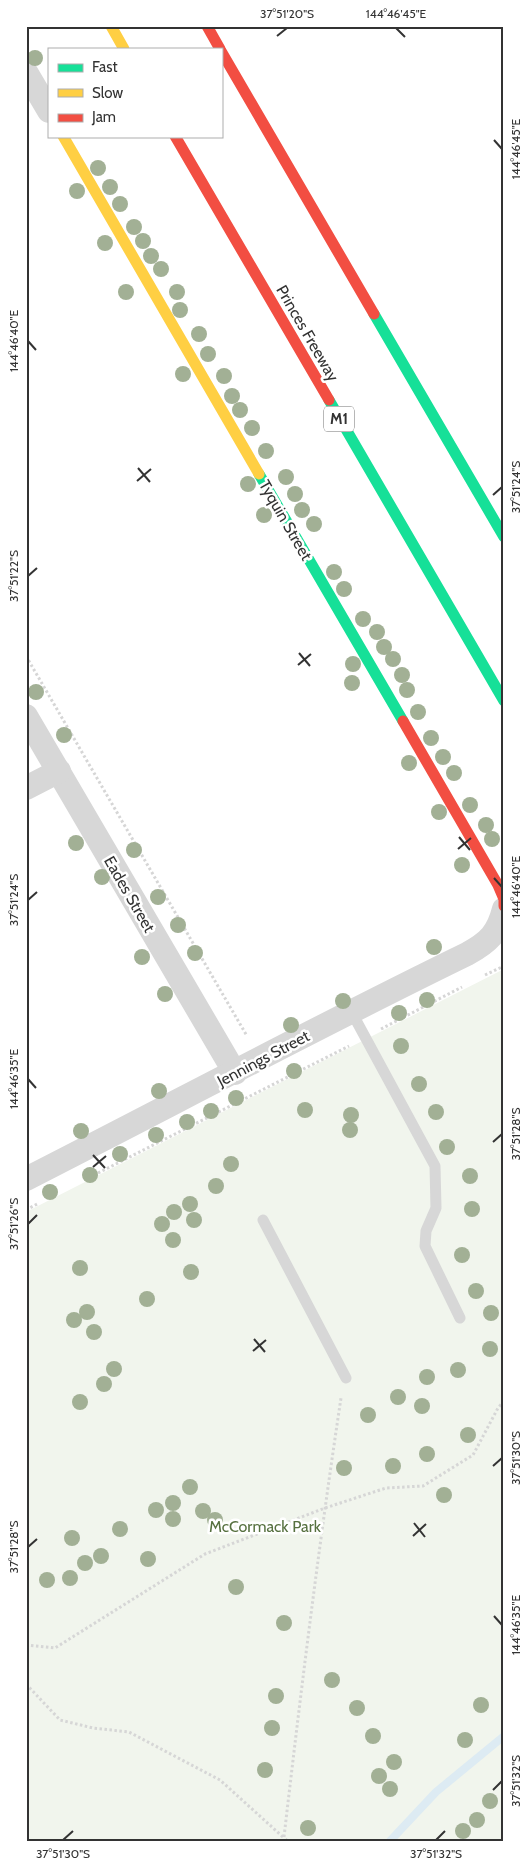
<svg xmlns="http://www.w3.org/2000/svg" width="530" height="1867" font-family="Cabin,sans-serif">
  <style>
    .green { fill: #f1f5ed }
    .lines { fill: none; stroke-linecap: round; stroke-linejoin: round }
    .stream { stroke: #ddebf3; stroke-width: 8 }
    .path { stroke: #d6d6d6; stroke-width: 3; stroke-dasharray: 2.5 2.5; stroke-linecap: butt }
    .lane { stroke: #d7d7d7; stroke-width: 11 }
    .street { stroke: #d7d7d7; stroke-width: 24 }
    .fast { stroke: #16e098; stroke-width: 11 }
    .slow { stroke: #ffcf43; stroke-width: 11 }
    .jam { stroke: #f24e42; stroke-width: 11 }
    .tree { fill: #a2b095 }
    .ticks { fill: none; stroke: #333; stroke-width: 2 }
    .labels { text-anchor: middle; stroke-width: 5; stroke-linejoin: round; paint-order: stroke }
    .shield { fill: #fff; stroke: #707070; stroke-width: 1 }
    .shield-label { font-size: 15px; font-weight: bold; fill: #333 }
    .street-label { font-size: 16px; fill: #333; stroke: #fff }
    .park-label { font-size: 16px; fill: #56703f; stroke: #fff }
    .neatline { fill: none; stroke: #333; stroke-width: 2 }
    .ticks-label { font-size: 12px; text-anchor: middle; fill: #333 }
  </style>
  <rect width="100%" height="100%" fill="#fff"/>
  <polygon class="green" points="504,969 504,1841 26,1841 26,1212"/>
  <g class="lines">
    <polyline class="stream" points="390,1841 436,1792 504,1736"/>
    <g class="path">
      <polyline points="26,656 247,1036"/>
      <polyline points="485,975 504,966"/>
      <polyline points="381,1029 462,987"/>
      <polyline points="98,1173 349,1046"/>
      <polyline points="26,1210 39,1203"/>
      <polyline points="26,1645 55,1648 205,1554 325,1508 386,1488 423,1486 473,1455 498,1408 504,1401"/>
      <polyline points="26,1684 60,1720 93,1728 129,1732 220,1780 283,1837"/>
      <path d="M287 1841 284 1837C301 1690 319 1544 341 1398"/>
    </g>
    <g class="lane">
      <polyline points="351,1011 435,1166 436,1208 426,1231 425,1246 460,1318"/>
      <polyline points="263,1220 346,1378"/>
    </g>
    <g class="street">
      <polyline points="26,72 49,111"/>
      <polyline points="26,716 235,1073"/>
      <polyline points="26,788 59,771"/>
      <path d="M26 1179C173 1104 319 1026 467 954 489 942 498 933 504 909"/>
    </g>
    <g class="fast">
      <polyline points="374,314 504,537"/>
      <polyline points="329,400 504,701"/>
      <polyline points="259,474 403,721"/>
    </g>
    <g class="slow">
      <polyline points="111,26 124,49"/>
      <polyline points="63,136 259,474"/>
    </g>
    <g class="jam">
      <polyline points="207,26 220,49"/>
      <polyline points="221,51 374,314"/>
      <polyline points="175,136 329,400"/>
      <polyline points="403,721 498,885 504,899 504,906"/>
    </g>
  </g>
  <g class="tree">
    <circle cx="35" cy="58" r="8"/>
    <circle cx="98" cy="168" r="8"/>
    <circle cx="110" cy="187" r="8"/>
    <circle cx="77" cy="191" r="8"/>
    <circle cx="120" cy="204" r="8"/>
    <circle cx="134" cy="227" r="8"/>
    <circle cx="143" cy="241" r="8"/>
    <circle cx="105" cy="243" r="8"/>
    <circle cx="151" cy="256" r="8"/>
    <circle cx="161" cy="269" r="8"/>
    <circle cx="126" cy="292" r="8"/>
    <circle cx="177" cy="292" r="8"/>
    <circle cx="180" cy="310" r="8"/>
    <circle cx="199" cy="334" r="8"/>
    <circle cx="208" cy="354" r="8"/>
    <circle cx="183" cy="374" r="8"/>
    <circle cx="224" cy="376" r="8"/>
    <circle cx="232" cy="396" r="8"/>
    <circle cx="240" cy="410" r="8"/>
    <circle cx="252" cy="428" r="8"/>
    <circle cx="266" cy="451" r="8"/>
    <circle cx="286" cy="477" r="8"/>
    <circle cx="248" cy="484" r="8"/>
    <circle cx="295" cy="494" r="8"/>
    <circle cx="302" cy="510" r="8"/>
    <circle cx="264" cy="515" r="8"/>
    <circle cx="314" cy="524" r="8"/>
    <circle cx="334" cy="572" r="8"/>
    <circle cx="344" cy="589" r="8"/>
    <circle cx="363" cy="619" r="8"/>
    <circle cx="377" cy="632" r="8"/>
    <circle cx="384" cy="647" r="8"/>
    <circle cx="393" cy="659" r="8"/>
    <circle cx="353" cy="664" r="8"/>
    <circle cx="402" cy="675" r="8"/>
    <circle cx="352" cy="683" r="8"/>
    <circle cx="407" cy="690" r="8"/>
    <circle cx="36" cy="692" r="8"/>
    <circle cx="418" cy="712" r="8"/>
    <circle cx="64" cy="735" r="8"/>
    <circle cx="431" cy="738" r="8"/>
    <circle cx="443" cy="757" r="8"/>
    <circle cx="409" cy="763" r="8"/>
    <circle cx="454" cy="773" r="8"/>
    <circle cx="470" cy="805" r="8"/>
    <circle cx="439" cy="812" r="8"/>
    <circle cx="486" cy="825" r="8"/>
    <circle cx="492" cy="839" r="8"/>
    <circle cx="76" cy="843" r="8"/>
    <circle cx="134" cy="850" r="8"/>
    <circle cx="462" cy="865" r="8"/>
    <circle cx="102" cy="877" r="8"/>
    <circle cx="158" cy="897" r="8"/>
    <circle cx="178" cy="925" r="8"/>
    <circle cx="434" cy="947" r="8"/>
    <circle cx="195" cy="953" r="8"/>
    <circle cx="142" cy="957" r="8"/>
    <circle cx="165" cy="994" r="8"/>
    <circle cx="427" cy="1000" r="8"/>
    <circle cx="343" cy="1001" r="8"/>
    <circle cx="399" cy="1013" r="8"/>
    <circle cx="291" cy="1025" r="8"/>
    <circle cx="401" cy="1046" r="8"/>
    <circle cx="294" cy="1071" r="8"/>
    <circle cx="419" cy="1084" r="8"/>
    <circle cx="159" cy="1091" r="8"/>
    <circle cx="236" cy="1098" r="8"/>
    <circle cx="305" cy="1110" r="8"/>
    <circle cx="211" cy="1111" r="8"/>
    <circle cx="436" cy="1112" r="8"/>
    <circle cx="351" cy="1115" r="8"/>
    <circle cx="187" cy="1122" r="8"/>
    <circle cx="350" cy="1130" r="8"/>
    <circle cx="81" cy="1131" r="8"/>
    <circle cx="156" cy="1135" r="8"/>
    <circle cx="447" cy="1147" r="8"/>
    <circle cx="120" cy="1154" r="8"/>
    <circle cx="231" cy="1164" r="8"/>
    <circle cx="90" cy="1175" r="8"/>
    <circle cx="470" cy="1176" r="8"/>
    <circle cx="216" cy="1186" r="8"/>
    <circle cx="50" cy="1192" r="8"/>
    <circle cx="190" cy="1204" r="8"/>
    <circle cx="472" cy="1209" r="8"/>
    <circle cx="174" cy="1212" r="8"/>
    <circle cx="194" cy="1220" r="8"/>
    <circle cx="162" cy="1224" r="8"/>
    <circle cx="173" cy="1240" r="8"/>
    <circle cx="462" cy="1255" r="8"/>
    <circle cx="80" cy="1268" r="8"/>
    <circle cx="191" cy="1272" r="8"/>
    <circle cx="476" cy="1291" r="8"/>
    <circle cx="147" cy="1299" r="8"/>
    <circle cx="87" cy="1312" r="8"/>
    <circle cx="491" cy="1313" r="8"/>
    <circle cx="74" cy="1320" r="8"/>
    <circle cx="94" cy="1332" r="8"/>
    <circle cx="490" cy="1349" r="8"/>
    <circle cx="114" cy="1369" r="8"/>
    <circle cx="458" cy="1370" r="8"/>
    <circle cx="427" cy="1377" r="8"/>
    <circle cx="104" cy="1384" r="8"/>
    <circle cx="398" cy="1397" r="8"/>
    <circle cx="80" cy="1402" r="8"/>
    <circle cx="422" cy="1406" r="8"/>
    <circle cx="368" cy="1415" r="8"/>
    <circle cx="468" cy="1435" r="8"/>
    <circle cx="427" cy="1454" r="8"/>
    <circle cx="393" cy="1466" r="8"/>
    <circle cx="344" cy="1468" r="8"/>
    <circle cx="190" cy="1487" r="8"/>
    <circle cx="444" cy="1495" r="8"/>
    <circle cx="173" cy="1503" r="8"/>
    <circle cx="156" cy="1510" r="8"/>
    <circle cx="203" cy="1511" r="8"/>
    <circle cx="173" cy="1519" r="8"/>
    <circle cx="215" cy="1520" r="8"/>
    <circle cx="120" cy="1529" r="8"/>
    <circle cx="72" cy="1538" r="8"/>
    <circle cx="101" cy="1556" r="8"/>
    <circle cx="148" cy="1559" r="8"/>
    <circle cx="85" cy="1563" r="8"/>
    <circle cx="70" cy="1578" r="8"/>
    <circle cx="47" cy="1580" r="8"/>
    <circle cx="236" cy="1587" r="8"/>
    <circle cx="284" cy="1623" r="8"/>
    <circle cx="332" cy="1680" r="8"/>
    <circle cx="276" cy="1696" r="8"/>
    <circle cx="481" cy="1705" r="8"/>
    <circle cx="357" cy="1708" r="8"/>
    <circle cx="272" cy="1728" r="8"/>
    <circle cx="373" cy="1736" r="8"/>
    <circle cx="465" cy="1740" r="8"/>
    <circle cx="394" cy="1762" r="8"/>
    <circle cx="265" cy="1770" r="8"/>
    <circle cx="379" cy="1776" r="8"/>
    <circle cx="390" cy="1789" r="8"/>
    <circle cx="490" cy="1801" r="8"/>
    <circle cx="477" cy="1820" r="8"/>
    <circle cx="308" cy="1828" r="8"/>
    <circle cx="463" cy="1831" r="8"/>
  </g>
  <path class="ticks" d="M396 28 405 37M277 36 287 28M494 140 502 149M28 341 36 350M138 468 150 482M137 481 151 469M493 495 502 487M28 576 37 568M299 653 310 666M298 665 311 654M459 837 470 850M458 849 471 838M494 878 502 887M28 900 37 892M28 1079 36 1088M493 1142 502 1134M93 1155 105 1168M93 1167 106 1156M28 1224 37 1215M254 1339 265 1352M253 1351 266 1340M493 1466 502 1458M414 1523 425 1537M413 1536 426 1524M28 1547 37 1539M494 1616 502 1625M493 1790 502 1781M63 1840 73 1831M436 1840 445 1831"/>
  <g class="labels">
    <rect class="shield" x="324" y="406.5" width="30" height="25" rx="4"/>
    <g class="shield-label">
      <text x="339" y="424">M1</text>
    </g>
    <g class="street-label">
      <text transform="translate(308 333) rotate(60)" y="6">Princes Freeway</text>
      <text transform="translate(286 520) rotate(60)" y="6">Tyquin Street</text>
      <text transform="translate(130 894) rotate(60)" y="6">Eades Street</text>
      <text transform="translate(263 1058) rotate(-28)" y="6">Jennings Street</text>
    </g>
    <g class="park-label">
      <text x="265" y="1532">McCormack Park</text>
    </g>
  </g>
  <rect width="530" height="1867" fill="none" stroke="#ffffff" stroke-width="55"/>
  <rect x="48" y="48" width="175" height="90" fill="#ffffff" stroke="#adadad"/>
  <rect x="58" y="64" width="25" height="8" fill="#16e098" stroke="#adadad"/>
  <text x="92" y="72" font-size="15" fill="#333333">Fast</text>
  <rect x="58" y="89" width="25" height="8" fill="#ffcf43" stroke="#adadad"/>
  <text x="92" y="98" font-size="15" fill="#333333">Slow</text>
  <rect x="58" y="114" width="25" height="8" fill="#f24e42" stroke="#adadad"/>
  <text x="92" y="122" font-size="15" fill="#333333">Jam</text>
  <rect x="28" y="28" width="474" height="1812" class="neatline"/>
  <g class="ticks-label">
    <text x="287" y="18">37°51'20"S</text>
    <text x="396" y="18">144°46'45"E</text>
    <text transform="translate(516 149) rotate(-90)" y="4">144°46'45"E</text>
    <text transform="translate(14 341) rotate(-90)" y="4">144°46'40"E</text>
    <text transform="translate(516 487) rotate(-90)" y="4">37°51'24"S</text>
    <text transform="translate(14 576) rotate(-90)" y="4">37°51'22"S</text>
    <text transform="translate(516 887) rotate(-90)" y="4">144°46'40"E</text>
    <text transform="translate(14 900) rotate(-90)" y="4">37°51'24"S</text>
    <text transform="translate(14 1079) rotate(-90)" y="4">144°46'35"E</text>
    <text transform="translate(516 1134) rotate(-90)" y="4">37°51'28"S</text>
    <text transform="translate(14 1224) rotate(-90)" y="4">37°51'26"S</text>
    <text transform="translate(516 1458) rotate(-90)" y="4">37°51'30"S</text>
    <text transform="translate(14 1547) rotate(-90)" y="4">37°51'28"S</text>
    <text transform="translate(516 1625) rotate(-90)" y="4">144°46'35"E</text>
    <text transform="translate(516 1781) rotate(-90)" y="4">37°51'32"S</text>
    <text x="63" y="1858">37°51'30"S</text>
    <text x="436" y="1858">37°51'32"S</text>
  </g>
</svg>
